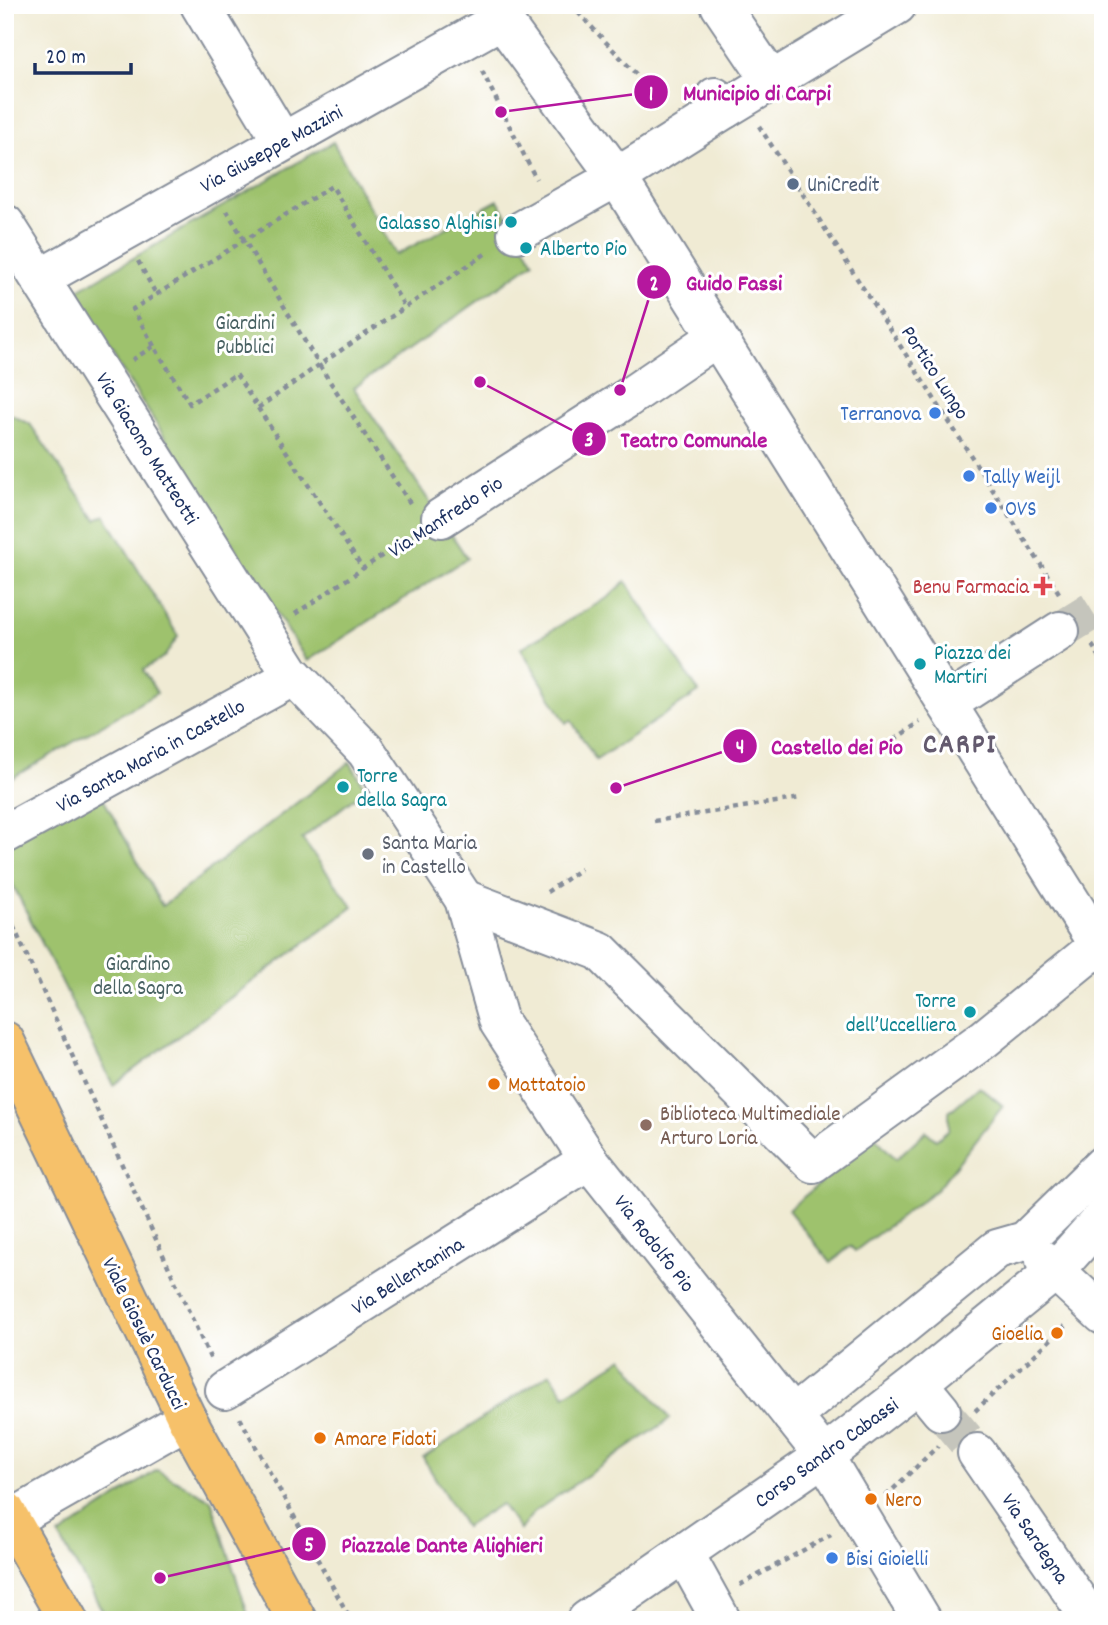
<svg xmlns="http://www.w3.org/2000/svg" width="1108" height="1625" font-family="Dekko,sans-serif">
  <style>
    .green { fill: #9ec26d; stroke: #5c7866; stroke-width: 2 }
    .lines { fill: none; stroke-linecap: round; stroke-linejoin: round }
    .minor-tunnel { stroke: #c5c5bc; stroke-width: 38; stroke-dasharray: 38 19; stroke-linecap: butt }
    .minor-casing { stroke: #868d99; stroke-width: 42 }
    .major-casing { stroke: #868d99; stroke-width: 42 }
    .path { stroke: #868d99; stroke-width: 4.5; stroke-dasharray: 5 5; stroke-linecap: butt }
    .minor { stroke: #fff; stroke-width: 38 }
    .major { stroke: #f6c16b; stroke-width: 38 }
    .service-dot { fill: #5c6f8a; stroke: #fff; stroke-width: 2.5 }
    .culture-dot { fill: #0f9aa8; stroke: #fff; stroke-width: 2.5 }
    .shop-dot { fill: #3f7fe0; stroke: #fff; stroke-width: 2.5 }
    .health-dot { fill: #e0444e; stroke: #fff; stroke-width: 2.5 }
    .worship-dot { fill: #6b7280; stroke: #fff; stroke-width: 2.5 }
    .food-dot { fill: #e8710a; stroke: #fff; stroke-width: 2.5 }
    .education-dot { fill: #8d6e63; stroke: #fff; stroke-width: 2.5 }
    .labels { text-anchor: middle; stroke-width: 6; stroke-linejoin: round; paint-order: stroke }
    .street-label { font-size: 21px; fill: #1b2f5e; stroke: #fff }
    .service-label { font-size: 21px; fill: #4e5e75; stroke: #fff; text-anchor: start }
    .culture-label { font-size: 21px; fill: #0d838f; stroke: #fff; text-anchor: start }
    .park-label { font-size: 21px; fill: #496263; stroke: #fff }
    .shop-label { font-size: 21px; fill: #366cbe; stroke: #fff; text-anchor: start }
    .health-label { font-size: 21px; fill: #be3a42; stroke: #fff; text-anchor: end }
    .worship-label { font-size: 21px; fill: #5b616d; stroke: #fff; text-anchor: start }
    .food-label { font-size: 21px; fill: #c56008; stroke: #fff; text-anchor: start }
    .education-label { font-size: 21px; fill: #785e54; stroke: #fff; text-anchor: start }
    .district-label { font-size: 28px; font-weight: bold; letter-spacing: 2px; fill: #635a6e; stroke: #fff }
    .leader { fill: none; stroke: #b5179e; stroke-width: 2.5 }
    .callout-dot { fill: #b5179e; stroke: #fff; stroke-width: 2.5 }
    .mark-label { font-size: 21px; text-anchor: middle; font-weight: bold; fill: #fff }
    .callout-label { font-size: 23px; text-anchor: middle; font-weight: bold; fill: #b5179e; stroke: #fff; stroke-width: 6; stroke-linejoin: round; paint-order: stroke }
  </style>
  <rect width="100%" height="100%" fill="#fff"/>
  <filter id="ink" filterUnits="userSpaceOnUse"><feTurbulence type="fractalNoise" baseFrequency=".0143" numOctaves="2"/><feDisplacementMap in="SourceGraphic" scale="14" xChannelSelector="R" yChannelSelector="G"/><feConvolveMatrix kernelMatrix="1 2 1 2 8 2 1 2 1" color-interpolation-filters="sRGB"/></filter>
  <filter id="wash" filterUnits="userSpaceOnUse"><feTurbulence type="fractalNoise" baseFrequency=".00686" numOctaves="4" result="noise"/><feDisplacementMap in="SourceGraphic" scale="28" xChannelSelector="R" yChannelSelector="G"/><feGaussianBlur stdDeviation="1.57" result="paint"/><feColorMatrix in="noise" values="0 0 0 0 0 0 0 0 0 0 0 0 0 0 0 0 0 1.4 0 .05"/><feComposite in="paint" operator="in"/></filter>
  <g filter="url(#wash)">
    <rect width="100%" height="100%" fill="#f0ebd4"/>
    <g class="green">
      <polygon points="333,142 396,255 498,200 534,262 354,388 467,558 307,661 73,293"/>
      <polygon points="5,412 30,424 96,520 105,515 178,636 165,656 143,670 157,693 5,782"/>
      <polygon points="626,581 699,692 596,760 571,720 566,723 521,648 609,597"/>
      <polygon points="350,762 366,789 302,839 353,907 113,1085 5,869 5,842 99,791 162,906"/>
      <polygon points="979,1086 1003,1106 937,1189 855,1251 850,1246 831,1263 788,1210 875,1137 896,1159 926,1131 936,1140 949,1129 949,1112"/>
      <polygon points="623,1358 670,1419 534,1512 520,1530 501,1504 465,1527 423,1458 550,1373 565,1395"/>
      <polygon points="157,1470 211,1500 250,1620 108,1620 59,1536"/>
    </g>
  </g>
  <g filter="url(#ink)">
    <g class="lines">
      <g class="minor-tunnel">
        <polyline points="1060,631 1103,604"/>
        <polyline points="941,1411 977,1453"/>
      </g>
      <defs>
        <g id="minor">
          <polyline points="200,5 282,141"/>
          <polyline points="491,5 617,177 1103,953"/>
          <polyline points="720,5 772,82"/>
          <polyline points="725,109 897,5"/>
          <polyline points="5,224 290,672 366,751 464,899 499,1022 589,1160 824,1456 922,1620"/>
          <polyline points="517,233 617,177 725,109 715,97"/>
          <polyline points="41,278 502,19"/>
          <polyline points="441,518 626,399 717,337"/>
          <polyline points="947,704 1060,631"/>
          <polyline points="5,834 294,676"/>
          <polyline points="464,899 600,951 813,1163 984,1039 1098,946"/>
          <polyline points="1045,1261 1103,1315"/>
          <polyline points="918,1383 941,1411"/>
          <polyline points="225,1390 589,1160"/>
          <polyline points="792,1416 997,1249 1025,1241 1103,1165"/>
          <polyline points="977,1453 1081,1605 1097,1620"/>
          <polyline points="5,1523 187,1419"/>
          <polyline points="684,1553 721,1620"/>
          <polyline points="587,1620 824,1456 918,1383 1055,1271 1103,1217"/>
        </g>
        <g id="major">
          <polyline points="5,1041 187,1419 297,1620"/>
          <polyline points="5,1510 68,1620"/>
        </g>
      </defs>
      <use href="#minor" class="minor-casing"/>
      <use href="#major" class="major-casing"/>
      <g class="path">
        <polyline points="571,5 666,106"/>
        <polyline points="482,71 536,179"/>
        <polyline points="759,126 1061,596"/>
        <polyline points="138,261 156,294"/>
        <polyline points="154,346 133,309 332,186 405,307"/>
        <polyline points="132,360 154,346 190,404 236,374 258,408 319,365 227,211"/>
        <polyline points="258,408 363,569"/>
        <polyline points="410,503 319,365 488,252"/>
        <polyline points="295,614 413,535"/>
        <polyline points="1092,645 1103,662"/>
        <polyline points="886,745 920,722"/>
        <polyline points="654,821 801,798"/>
        <polyline points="547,892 581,869"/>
        <polyline points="5,908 211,1360"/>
        <polyline points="975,1411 1065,1326"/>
        <polyline points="240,1418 351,1620"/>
        <polyline points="886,1496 938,1446"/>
        <polyline points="740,1585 831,1535"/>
      </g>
      <use href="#minor" class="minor"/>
      <use href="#major" class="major"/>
    </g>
  </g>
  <circle class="service-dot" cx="793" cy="184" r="7"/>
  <g class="culture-dot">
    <circle cx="511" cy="222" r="7"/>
    <circle cx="526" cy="248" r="7"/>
    <circle cx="920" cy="664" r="7"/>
    <circle cx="343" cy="787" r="7"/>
    <circle cx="970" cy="1012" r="7"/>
  </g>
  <g class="shop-dot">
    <circle cx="935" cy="413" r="7"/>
    <circle cx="969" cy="476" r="7"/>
    <circle cx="991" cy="508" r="7"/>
    <circle cx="832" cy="1558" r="7"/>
  </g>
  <path class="health-dot" d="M1039.5 575.5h7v7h7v7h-7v7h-7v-7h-7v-7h7z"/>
  <circle class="worship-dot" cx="368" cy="854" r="7"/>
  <g class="food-dot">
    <circle cx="494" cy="1084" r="7"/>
    <circle cx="1057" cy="1333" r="7"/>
    <circle cx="320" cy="1438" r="7"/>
    <circle cx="871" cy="1499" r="7"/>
  </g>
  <circle class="education-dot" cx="646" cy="1125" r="7"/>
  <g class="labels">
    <g class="street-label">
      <text transform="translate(271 148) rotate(-29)" y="7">Via Giuseppe Mazzini</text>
      <text transform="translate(936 372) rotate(57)" y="7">Portico Lungo</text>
      <text transform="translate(148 448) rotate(58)" y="7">Via Giacomo Matteotti</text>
      <text transform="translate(445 516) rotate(-33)" y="7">Via Manfredo Pio</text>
      <text transform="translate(150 755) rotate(-29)" y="7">Via Santa Maria in Castello</text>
      <text transform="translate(655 1243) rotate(52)" y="7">Via Rodolfo Pio</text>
      <text transform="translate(407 1275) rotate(-32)" y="7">Via Bellentanina</text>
      <text transform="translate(145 1333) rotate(64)" y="7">Viale Giosuè Carducci</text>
      <text transform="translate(826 1452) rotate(-36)" y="7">Corso Sandro Cabassi</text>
      <text transform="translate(1036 1538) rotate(56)" y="7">Via Sardegna</text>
    </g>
    <g class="service-label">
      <text x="807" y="191">UniCredit</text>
    </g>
    <g class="culture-label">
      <text x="497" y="229" text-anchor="end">Galasso Alghisi</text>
      <text x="540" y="255">Alberto Pio</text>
      <text x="934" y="659">Piazza dei<tspan x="934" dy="24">Martiri</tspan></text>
      <text x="357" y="782">Torre<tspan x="357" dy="24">della Sagra</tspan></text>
      <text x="956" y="1007" text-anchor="end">Torre<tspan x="956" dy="24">dell’Uccelliera</tspan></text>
    </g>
    <g class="park-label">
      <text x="245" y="329">Giardini<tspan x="245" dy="24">Pubblici</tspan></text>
      <text x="138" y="970">Giardino<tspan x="138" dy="24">della Sagra</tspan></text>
    </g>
    <g class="shop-label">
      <text x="921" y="420" text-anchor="end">Terranova</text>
      <text x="983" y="483">Tally Weijl</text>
      <text x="1005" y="515">OVS</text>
      <text x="846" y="1565">Bisi Gioielli</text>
    </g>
    <g class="health-label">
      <text x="1029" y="593">Benu Farmacia</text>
    </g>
    <g class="worship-label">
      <text x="382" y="849">Santa Maria<tspan x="382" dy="24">in Castello</tspan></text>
    </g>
    <g class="food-label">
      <text x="508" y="1091">Mattatoio</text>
      <text x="1043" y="1340" text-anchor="end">Gioelia</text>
      <text x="334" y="1445">Amare Fidati</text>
      <text x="885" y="1506">Nero</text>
    </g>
    <g class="education-label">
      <text x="660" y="1120">Biblioteca Multimediale<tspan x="660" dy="24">Arturo Loria</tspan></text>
    </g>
    <g class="district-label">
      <text x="960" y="752">CARPI</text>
    </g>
  </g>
  <path class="leader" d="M501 112L651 92M620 390L654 282M480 382L589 439M616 788L740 746M160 1578L309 1544"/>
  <g class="callout-dot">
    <circle cx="501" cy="112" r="7"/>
    <circle cx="620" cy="390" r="7"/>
    <circle cx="480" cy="382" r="7"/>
    <circle cx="616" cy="788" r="7"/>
    <circle cx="160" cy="1578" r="7"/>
    <circle cx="651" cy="92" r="18"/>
    <circle cx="654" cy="282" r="18"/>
    <circle cx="589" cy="439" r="18"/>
    <circle cx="740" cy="746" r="18"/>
    <circle cx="309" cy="1544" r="18"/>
  </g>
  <g class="mark-label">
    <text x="651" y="100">1</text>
    <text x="654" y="290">2</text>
    <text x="589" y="446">3</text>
    <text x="740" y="753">4</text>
    <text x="309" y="1551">5</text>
  </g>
  <g class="callout-label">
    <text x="757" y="100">Municipio di Carpi</text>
    <text x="734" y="290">Guido Fassi</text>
    <text x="694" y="447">Teatro Comunale</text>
    <text x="837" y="754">Castello dei Pio</text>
    <text x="442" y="1552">Piazzale Dante Alighieri</text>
  </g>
  <rect width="1108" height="1625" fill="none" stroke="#fff" stroke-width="28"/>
  <path d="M35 63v10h96v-10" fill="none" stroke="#1b2f5e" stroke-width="3.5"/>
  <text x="46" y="63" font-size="21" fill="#1b2f5e" stroke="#ffffff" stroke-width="5" paint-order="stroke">20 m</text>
</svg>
